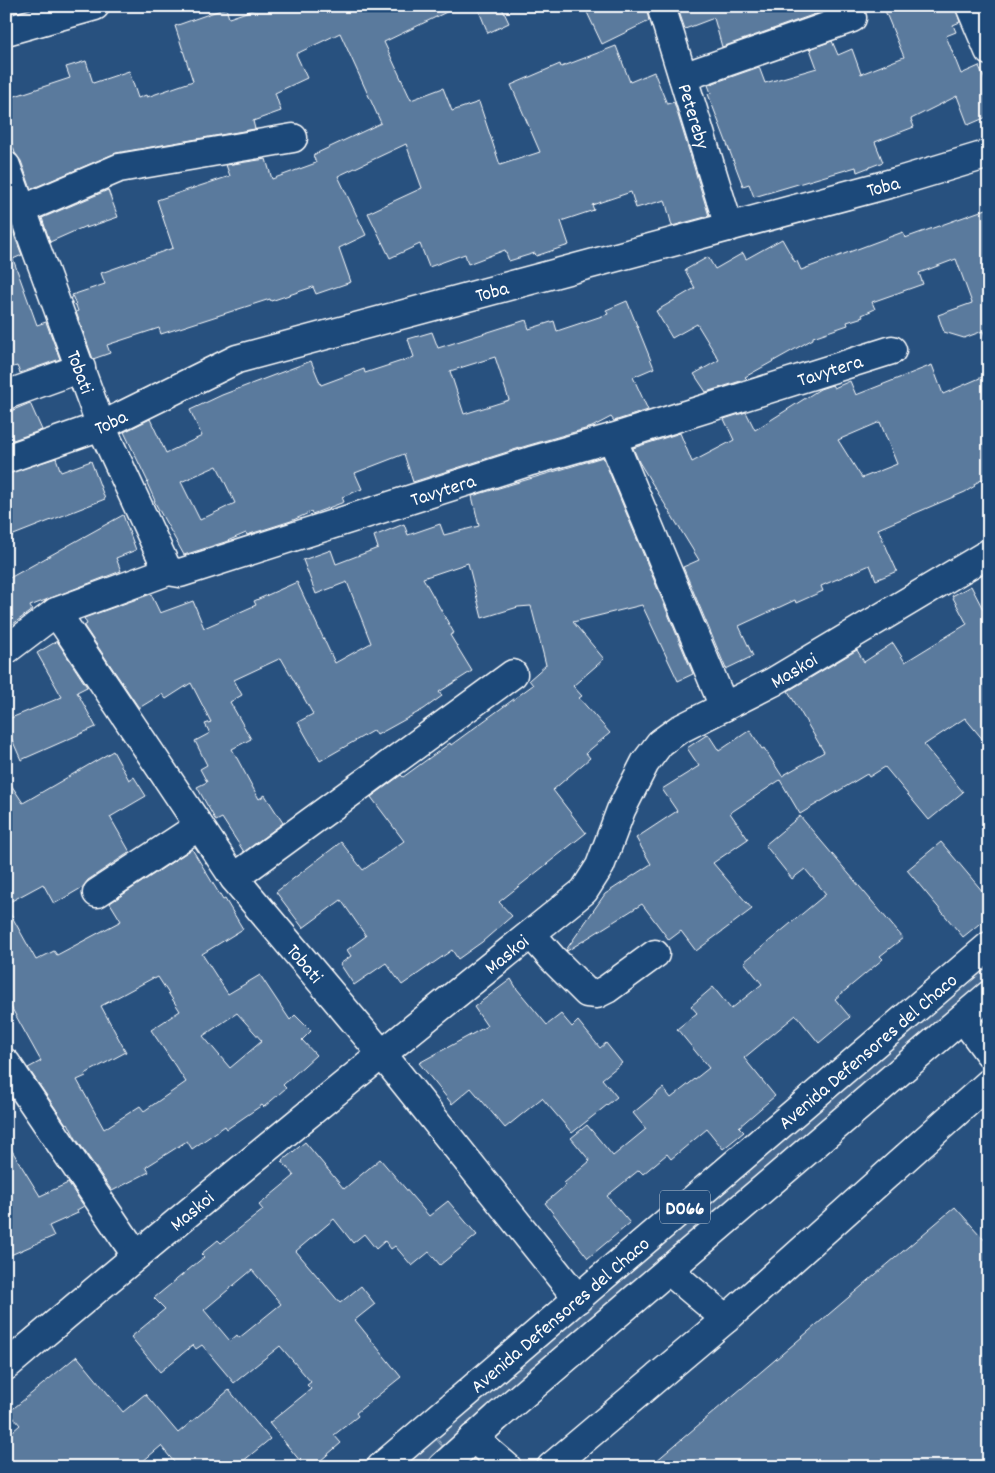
<svg xmlns="http://www.w3.org/2000/svg" width="995" height="1473" font-family="Dekko,sans-serif">
  <style>
    .green { fill: #446890; stroke: #a2b4c8 }
    .building { fill: #5a7a9d; stroke: #fff; fill-rule: evenodd }
    .lines { fill: none; stroke-linecap: round; stroke-linejoin: round }
    .minor-casing { stroke: #fff; stroke-width: 31 }
    .highway-casing { stroke: #fff; stroke-width: 31 }
    .minor { stroke: #1f4a7a; stroke-width: 28 }
    .highway { stroke: #1f4a7a; stroke-width: 28 }
    .labels { text-anchor: middle; stroke-width: 5; stroke-linejoin: round; paint-order: stroke }
    .shield { fill: #1f4a7a; stroke: #bcc9d7; stroke-width: 1 }
    .shield-label { font-size: 19px; font-weight: bold; fill: #fff }
    .street-label { font-size: 20px; fill: #fff; stroke: #1f4a7a }
  </style>
  <rect width="100%" height="100%" fill="#28517f"/>
  <filter id="ink" filterUnits="userSpaceOnUse"><feTurbulence type="fractalNoise" baseFrequency=".02" numOctaves="2"/><feDisplacementMap in="SourceGraphic" scale="10" xChannelSelector="R" yChannelSelector="G"/><feConvolveMatrix kernelMatrix="1 2 1 2 8 2 1 2 1" color-interpolation-filters="sRGB"/></filter>
  <g filter="url(#ink)">
    <g class="green">
      <polygon points="989,964 989,982 445,1449 437,1438"/>
      <polygon points="436,1439 444,1449 423,1467 404,1467"/>
    </g>
    <g class="building">
      <polygon points="264,6 459,6 384,42 411,100 443,88 452,111 479,102 500,165 540,152 511,85 560,64 561,67 616,46 630,82 654,72 667,104 674,102 709,216 672,226 665,200 636,208 631,192 592,205 594,210 561,221 569,245 536,256 535,253 509,261 505,250 468,264 465,254 429,267 420,244 390,258 368,213 422,188 406,144 338,176 366,235 339,248 351,282 316,294 313,287 271,301 270,299 161,334 159,328 107,345 110,353 93,359 76,312 78,311 72,295 105,284 101,273 173,248 157,200 230,176 226,165 266,159 272,179 316,163 313,155 381,123 340,33 296,54 307,78 275,93 281,111 253,121 255,129 116,153 31,189 21,161 15,153 6,128 6,99 70,78 66,67 86,61 93,83 129,71 138,98 146,95 147,97 193,81 175,26 226,8 229,18"/>
      <polygon points="477,6 501,6 509,23 488,33"/>
      <polygon points="584,6 646,6 649,21 602,44"/>
      <polygon points="677,6 819,6 821,12 722,47 714,18 685,29"/>
      <polygon points="883,6 955,6 960,22 953,25 956,32 946,36 961,74 979,66 989,89 989,116 968,125 957,96 911,119 914,127 875,142 883,162 857,172 856,167 754,197 749,184 743,186 708,94 711,93 708,85 759,67 765,83 817,68 810,49 832,41 838,55 852,49 861,74 904,57"/>
      <polygon points="108,190 118,217 86,228 86,226 50,242 42,218"/>
      <polygon points="989,208 989,341 987,342 983,331 964,338 944,332 938,315 972,303 956,259 919,273 923,284 872,302 875,309 862,315 863,317 847,322 848,325 813,337 813,339 745,377 747,379 706,392 694,374 719,360 697,324 672,338 656,311 695,288 685,270 708,257 715,269 743,253 746,259 782,239 795,262 797,261 801,270 903,232 905,238"/>
      <polygon points="6,214 22,255 13,259 37,325 46,322 60,359 20,373 17,366 6,369"/>
      <path d="M627 301 654 368 633 377 648 410 614 421 611 417 592 427 526 446 413 482 404 454 355 473 362 489 342 497 344 502 315 513 312 514 311 512 291 521 247 535 246 533 225 542 184 555 154 501H155L147 483 148 482 124 432 150 419 166 453 202 436 190 410 222 395 311 361 321 385 364 369 365 373 414 357 408 339 432 332 438 348 526 320 529 329 554 321 557 331 608 314 606 310ZM495 357 509 400 464 414 450 371ZM217 466 235 503 200 520 181 482Z"/>
      <path d="M932 365 943 394 989 374V476L974 484 975 486 965 492 878 529 897 571 876 580 870 565 821 586 823 591 796 603 795 600 739 626 753 656 726 669 683 567 699 560 639 462 633 448 680 433 692 462 734 440 724 419 746 412 755 430 820 389 832 385 834 388 850 381 856 395ZM880 422 897 464 862 478 838 440Z"/>
      <polygon points="30,403 42,430 13,440 6,426 6,413"/>
      <polygon points="603,457 693,674 678,681 642,605 573,622 604,659 573,686 582,696 579,698 610,733 586,753 590,758 553,790 586,833 499,902 512,916 482,942 458,959 452,950 402,985 386,963 354,985 340,964 351,956 347,950 366,936 341,900 303,928 276,892 341,842 363,870 404,841 371,797 401,775 403,777 450,743 451,745 533,685 529,680 546,665 531,606 518,607 482,618 468,563 423,578 454,633 450,635 472,671 439,692 442,696 424,709 377,735 374,730 320,761 298,722 313,714 281,658 234,680 242,695 230,702 251,739 232,749 259,799 265,795 283,823 244,852 222,818 216,821 197,787 207,782 200,769 207,765 195,741 210,733 205,724 211,722 191,683 166,699 162,694 139,708 84,626 87,624 84,618 151,594 160,613 193,601 204,628 256,605 254,601 297,582 335,663 371,643 347,582 316,594 303,560 331,550 336,564 378,548 374,536 404,524 408,535 440,524 444,535 479,526 472,496"/>
      <polygon points="56,458 61,472 91,461 105,499 6,538 6,474"/>
      <polygon points="123,515 136,550 116,558 121,571 30,606 32,610 13,624 6,611 6,580"/>
      <polygon points="971,586 985,613 989,611 989,747 965,718 924,745 963,792 929,820 885,767 869,777 867,774 800,814 780,780 730,813 748,839 713,863 752,909 696,951 681,931 669,940 642,904 567,951 566,950 605,894 651,864 636,838 677,811 662,789 699,766 687,748 708,734 719,751 750,730 762,749 764,748 782,776 824,752 788,691 857,650 864,662 893,643 905,662 967,624 952,596"/>
      <polygon points="57,641 87,687 77,692 96,727 21,760 6,726 6,720 62,697 37,653"/>
      <polygon points="113,751 129,780 134,777 146,796 110,817 130,852 88,880 83,887 54,904 43,884 6,904 6,777 23,803"/>
      <polygon points="800,816 903,938 880,956 883,959 835,999 850,1017 819,1043 796,1015 744,1058 775,1096 739,1127 744,1132 723,1149 707,1129 671,1159 667,1154 643,1174 639,1170 607,1196 630,1223 588,1258 545,1203 566,1185 564,1183 590,1161 571,1138 587,1125 613,1156 646,1129 633,1113 663,1088 671,1098 709,1068 677,1029 697,1013 691,1006 713,987 731,1009 762,984 744,962 826,894 805,869 792,879 765,845"/>
      <polygon points="941,842 989,899 989,916 963,937 907,870"/>
      <path d="M192 849 223 900 225 899 243 929 202 954 228 994 260 975 290 1020 295 1015 311 1031 302 1040 316 1055 283 1085 286 1088 264 1107 262 1105 227 1129 225 1126 192 1149 187 1141 146 1167 149 1172 112 1191 75 1137 68 1123 66 1124 28 1068 41 1061 6 998V906L36 960 54 951 57 955 121 921 110 903ZM158 977 180 1011 151 1030 186 1082 144 1111 140 1106 104 1129 77 1080 86 1076 85 1074 126 1052 101 1006 153 978 154 979ZM237 1013 262 1041 230 1068 203 1036Z"/>
      <polygon points="511,979 517,989 547,1025 561,1014 572,1027 578,1021 600,1048 606,1043 622,1063 602,1079 617,1097 572,1133 542,1098 505,1128 471,1088 452,1104 419,1063 487,1026 474,1007"/>
      <polygon points="6,1141 40,1196 68,1183 84,1206 77,1210 78,1213 49,1226 54,1236 6,1257"/>
      <path d="M305 1142 344 1189 380 1159 429 1216 448 1201 477 1235 440 1265 429 1252 412 1266 395 1246 391 1249 385 1241 376 1249 364 1234 353 1243 334 1219 296 1251 340 1303 361 1286 375 1304 355 1320 401 1377 356 1413 358 1416 334 1435 341 1443 313 1467H305L269 1423 311 1389 307 1385 311 1382 280 1346 234 1383 202 1345 196 1349 193 1345 160 1372 131 1337 165 1309 154 1298 204 1257 201 1254 218 1240 221 1243 263 1210 259 1205 294 1176 282 1161ZM252 1270 281 1304 239 1338 237 1335 230 1341 204 1310Z"/>
      <polygon points="955,1207 989,1245 989,1467 649,1467"/>
      <polygon points="77,1356 123,1412 145,1394 178,1433 229,1390 270,1439 236,1467 178,1467 161,1446 136,1467 6,1467 6,1437 20,1425 9,1412"/>
    </g>
    <g class="lines">
      <defs>
        <g id="minor">
          <path id="s1" d="M661 6 729 227"/>
          <polyline points="970,6 989,51"/>
          <polyline points="6,31 95,6"/>
          <polyline points="683,77 852,18"/>
          <path id="s2" d="M6 166 101 426 168 571"/>
          <polyline points="21,210 119,168 293,138"/>
          <polyline points="6,395 81,368"/>
          <polyline points="612,438 724,707"/>
          <path id="s3" d="M6 459 101 426 237 359 896 182 989 154"/>
          <path id="s4" d="M56 612 234 878 382 1054 578 1299"/>
          <path id="s5" d="M6 650 56 612 168 571 180 573 531 461 612 438 892 350"/>
          <polyline points="234,878 513,674"/>
          <polyline points="97,893 199,826"/>
          <polyline points="531,934 553,959 587,993 597,994 607,989 655,954"/>
          <polyline points="963,1018 989,1053"/>
          <polyline points="6,1063 136,1255"/>
          <polyline points="668,1270 726,1319"/>
          <path id="s6" d="M6 1366C196 1204 390 1047 584 891L600 866 621 810 645 763 660 743 678 730 773 682 989 553"/>
          <polyline points="473,1438 507,1467"/>
          <polyline points="551,1467 726,1319 989,1083"/>
        </g>
        <g id="highway">
          <path id="s7" d="M381 1467 989 946"/>
          <polyline points="442,1467 497,1417 989,995"/>
        </g>
      </defs>
      <use href="#minor" class="minor-casing"/>
      <use href="#highway" class="highway-casing"/>
      <use href="#minor" class="minor"/>
      <use href="#highway" class="highway"/>
    </g>
  </g>
  <g class="labels">
    <rect class="shield" x="660" y="1190.5" width="50" height="33" rx="4"/>
    <g class="shield-label">
      <text x="685" y="1214">D066</text>
    </g>
    <g class="street-label">
      <text dy="7" stroke="none"><textPath href="#s1" startOffset="115">Petereby</textPath></text>
      <text dy="7" stroke="none"><textPath href="#s3" startOffset="921">Toba</textPath></text>
      <text dy="7" stroke="none"><textPath href="#s3" startOffset="516">Toba</textPath></text>
      <text dy="7" stroke="none"><textPath href="#s5" startOffset="875">Tavytera</textPath></text>
      <text dy="7" stroke="none"><textPath href="#s2" startOffset="219">Tobati</textPath></text>
      <text dy="7" stroke="none"><textPath href="#s3" startOffset="111">Toba</textPath></text>
      <text dy="7" stroke="none"><textPath href="#s5" startOffset="470">Tavytera</textPath></text>
      <text dy="7" stroke="none"><textPath href="#s6" startOffset="1068">Maskoi</textPath></text>
      <text dy="7" stroke="none"><textPath href="#s6" startOffset="648">Maskoi</textPath></text>
      <text dy="7" stroke="none"><textPath href="#s4" startOffset="431">Tobati</textPath></text>
      <text dy="7" stroke="none"><textPath href="#s7" startOffset="640">Avenida Defensores del Chaco</textPath></text>
      <text dy="7" stroke="none"><textPath href="#s6" startOffset="242">Maskoi</textPath></text>
      <text dy="7" stroke="none"><textPath href="#s7" startOffset="235">Avenida Defensores del Chaco</textPath></text>
    </g>
  </g>
  <rect width="995" height="1473" fill="none" stroke="#1f4a7a" stroke-width="25"/>
  <rect x="12" y="12" width="970" height="1448" fill="none" stroke="#fff" stroke-width="2" filter="url(#ink)"/>
</svg>
